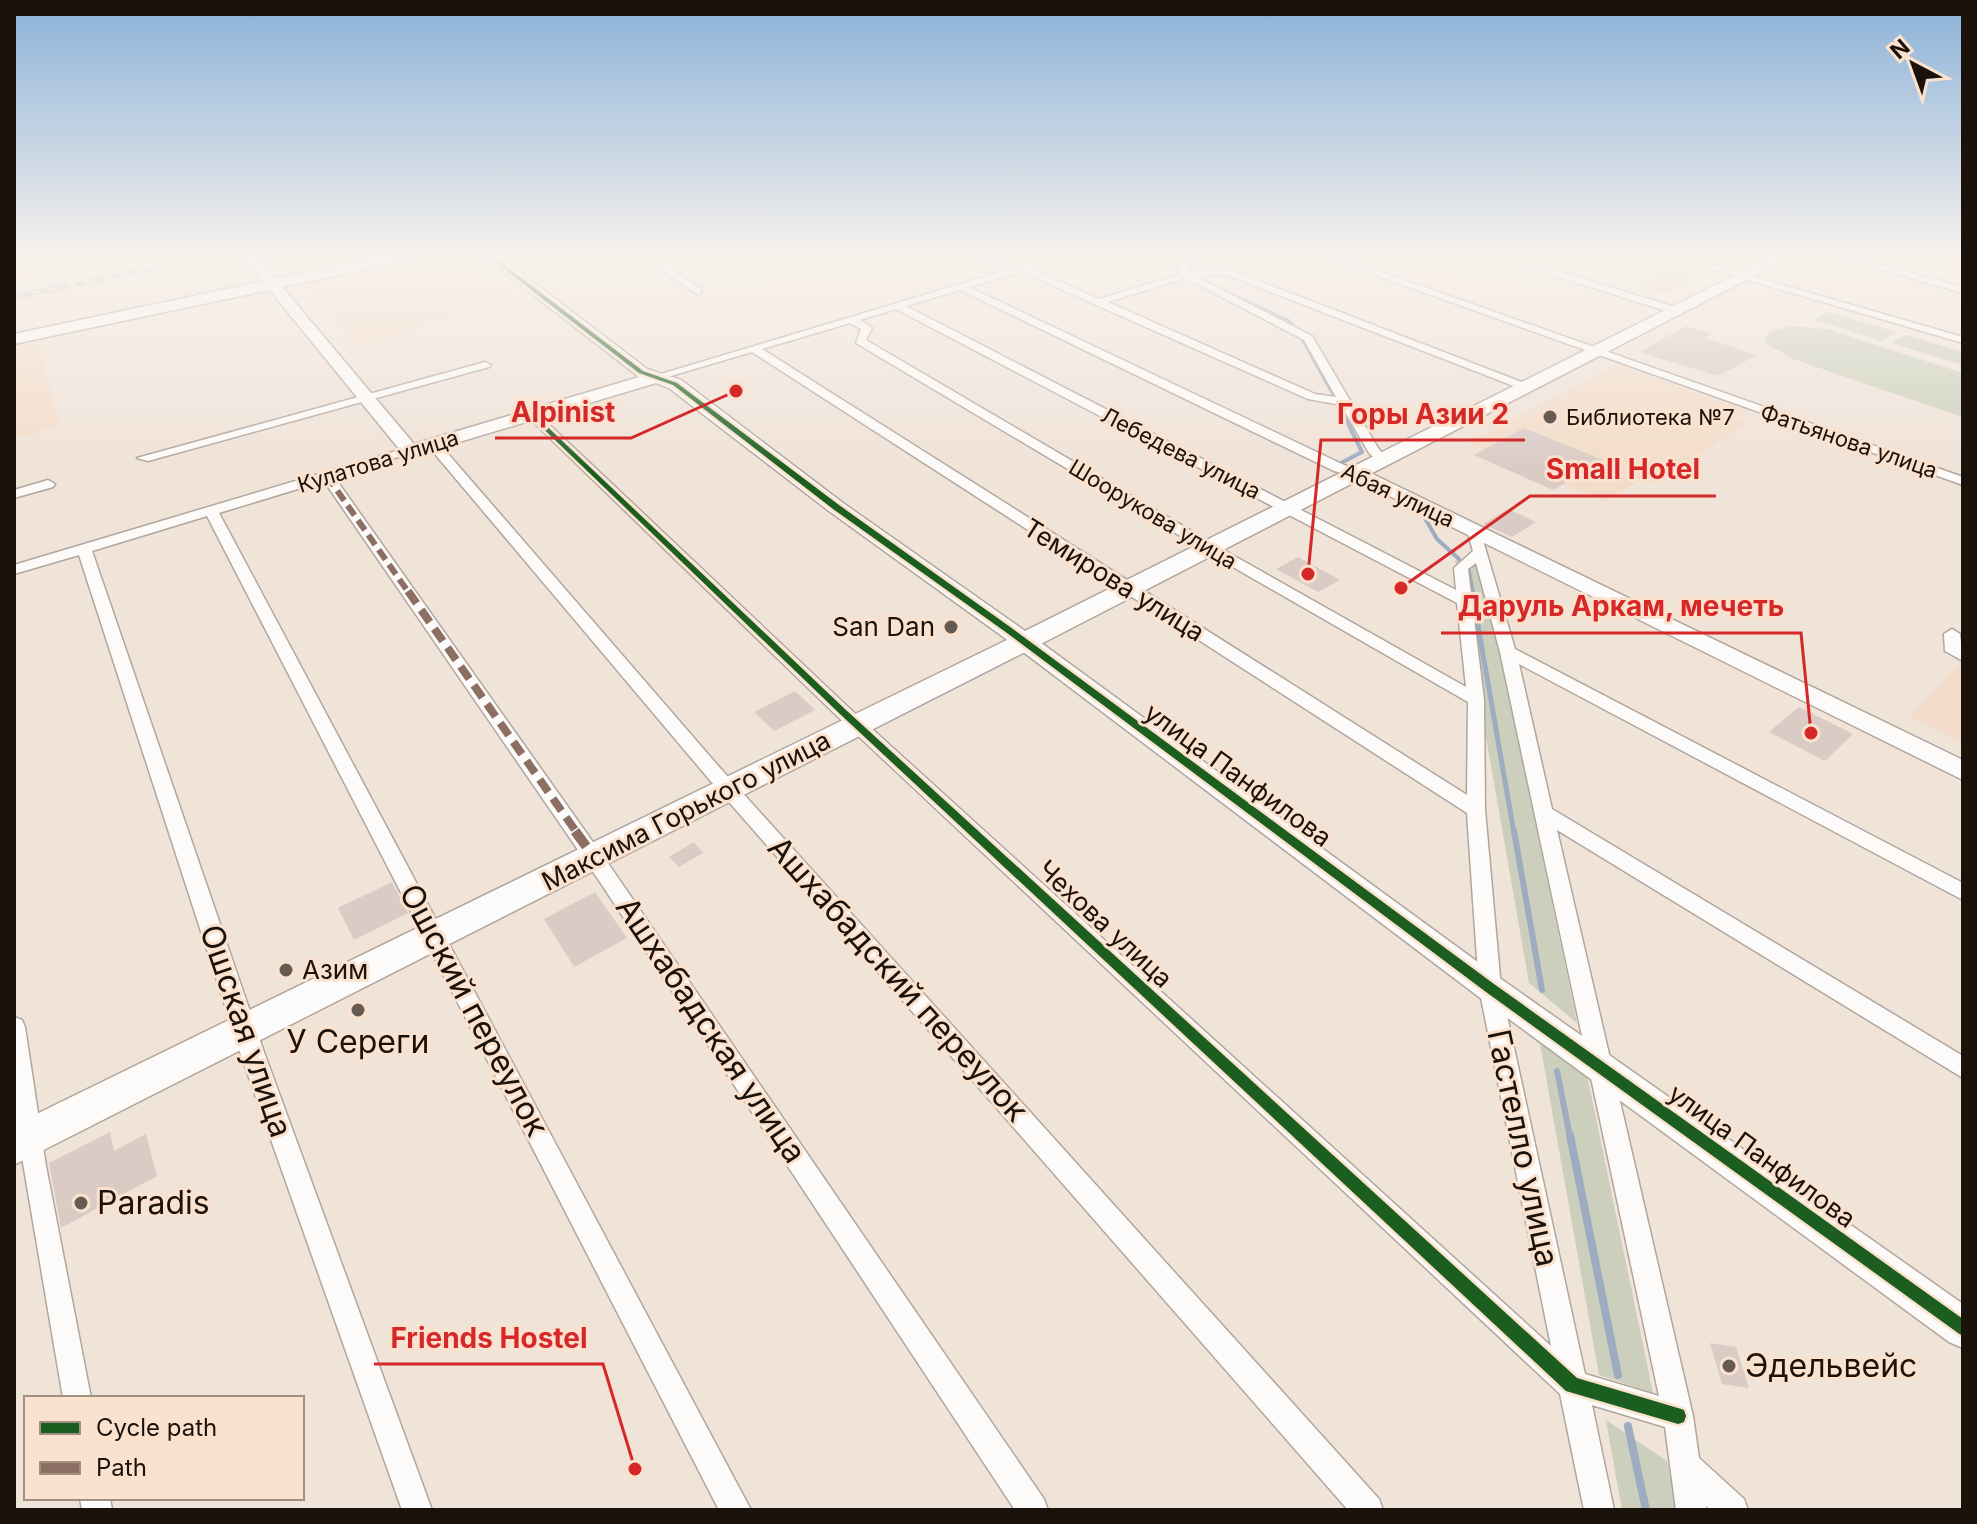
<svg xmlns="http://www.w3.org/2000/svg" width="1977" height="1524" viewBox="0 0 1977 1524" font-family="Inter,sans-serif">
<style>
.built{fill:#f3dcc9}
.green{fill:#cbcfbc}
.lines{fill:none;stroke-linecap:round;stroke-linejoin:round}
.stream-far4{stroke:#9eacc1;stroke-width:3}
.stream-far3{stroke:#9eacc1;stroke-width:4}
.stream-far2{stroke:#9eacc1;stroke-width:5}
.stream-far1{stroke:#9eacc1;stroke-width:6}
.stream{stroke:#9eacc1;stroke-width:8}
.building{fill:#dacbc5}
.street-casing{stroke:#b1a69e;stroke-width:3}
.secondary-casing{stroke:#b1a69e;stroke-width:3}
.primary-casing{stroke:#b1a69e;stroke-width:3}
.street{fill:#fdfbf9;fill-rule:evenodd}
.secondary{fill:#fdfbf9;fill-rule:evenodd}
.primary{fill:#fdfbf9;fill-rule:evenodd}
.rail-casing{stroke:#b6b3b1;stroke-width:5}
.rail{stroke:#fbe2ce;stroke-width:3;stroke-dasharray:9;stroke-linecap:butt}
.quiet-far2{stroke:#8d6e63;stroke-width:6;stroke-dasharray:12 6;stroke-linecap:butt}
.quiet-far1{stroke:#8d6e63;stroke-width:8;stroke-dasharray:15 8;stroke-linecap:butt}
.quiet{stroke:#8d6e63;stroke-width:10;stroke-dasharray:19 10;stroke-linecap:butt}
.cycleway-casing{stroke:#fbe2ce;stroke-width:5}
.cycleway{fill:#1b5e20;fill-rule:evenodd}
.poi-dot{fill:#665b53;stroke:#fbe2ce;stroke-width:3}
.labels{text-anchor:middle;stroke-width:6;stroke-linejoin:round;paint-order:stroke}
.far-poi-label{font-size:22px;fill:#1b120b;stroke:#fbe2ce;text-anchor:start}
.far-street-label{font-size:22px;fill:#1b120b;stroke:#fbe2ce}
.street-label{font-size:26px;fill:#1b120b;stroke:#fbe2ce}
.poi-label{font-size:26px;fill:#1b120b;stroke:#fbe2ce;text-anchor:end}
.near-street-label{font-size:32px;fill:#1b120b;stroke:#fbe2ce}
.near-poi-label{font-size:32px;fill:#1b120b;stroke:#fbe2ce;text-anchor:start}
.leader{fill:none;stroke:#d62828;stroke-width:3}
.callout-dot{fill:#d62828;stroke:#fbe2ce;stroke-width:3}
.callout-label{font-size:28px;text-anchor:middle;font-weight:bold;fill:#d62828;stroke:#fbe2ce;stroke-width:6;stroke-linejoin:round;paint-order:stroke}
</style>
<rect width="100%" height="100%" fill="#f0e3d8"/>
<path class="built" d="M95,256H137L14,281V272Z
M436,256H461L521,302L414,326L415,331L357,346L302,284Z
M1344,256H1532L1447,291Z
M38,342L60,425L14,439V347Z
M1616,365L1748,411L1738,418L1749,422L1655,484L1642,479L1606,502L1468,443Z
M1963,660V743L1909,717Z"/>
<path class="green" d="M1473,256H1500L1514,260L1473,277L1444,268Z
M1829,312L1897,332L1881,341L1813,319Z
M1791,326L1827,329L1963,373V417L1793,359L1767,344L1765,338L1769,332Z
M1906,335L1963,352V365L1892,343Z
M1455,560L1481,563L1577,1023L1529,983Z
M1538,1032L1587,1075L1653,1393L1599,1375Z
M1606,1420L1667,1461L1677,1510H1622Z"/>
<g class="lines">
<path class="stream-far4" d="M1191,256L1199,272
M1201,275L1211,285L1288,320L1297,330
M1299,334L1335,398"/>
<path class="stream-far3" d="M1339,405L1362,452L1339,464
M1422,513L1437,539L1459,559
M1468,567L1473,593"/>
<path class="stream-far2" d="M1472,591L1514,833"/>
<path class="stream-far1" d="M1514,831L1542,990
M1557,1071L1570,1137"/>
<path class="stream" d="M1570,1135L1618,1375
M1628,1426L1646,1510"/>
</g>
<path class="building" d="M1672,264L1705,273L1666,293L1633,283Z
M1686,326L1712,334L1705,338L1757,355L1718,376L1639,352Z
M1524,428L1603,460L1553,490L1474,455Z
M1508,509L1536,522L1512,537L1483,524Z
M1298,557L1340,580L1318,592L1276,569Z
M795,691L815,710L774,731L754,712Z
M1799,707L1853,734L1825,761L1769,732Z
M694,842L703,853L679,867L669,857Z
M392,882L408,913L354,940L338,908Z
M595,892L627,938L574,967L544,919Z
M110,1132L114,1151L146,1134L157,1176L61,1228L49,1163Z
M1710,1343L1736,1347L1749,1388L1722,1384Z"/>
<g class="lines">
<defs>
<path id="street" d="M694,256H709L671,269L701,289V293L697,294L658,268Z
M974,256H987L1013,268L1054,256H1069L1031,269L1099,299L1181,274L1176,256H1186L1190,272L1228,269L1532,386V390H1524L1224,274L1197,277L1312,336L1378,448L1389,462L1383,466L1369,453L1341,405L1308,399L1022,272L969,287L1344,465L1365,471L1367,474L1360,478L1334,471L960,290L906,306L1456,590L1454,568L1473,551L1467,530L1474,526L1479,527L1515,649L1963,883V900L1519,664L1552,809L1963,1056V1078L1557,830L1693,1416L1699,1458L1744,1499L1748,1510H1710L1706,1506V1510H1676L1665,1427L1592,1405L1614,1510H1584L1560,1394L837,716L526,415L536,412L849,708L1551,1346L1479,988L1467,813L752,352L657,380L651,377L1004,271ZM1185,278L1304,340L1336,397L1315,394L1108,302ZM896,309L1457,603L1466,687L1229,553L866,340L872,328L860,320ZM850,323L861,329L856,343L1219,559L1468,702L1467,795L762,349ZM1476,563L1500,652L1659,1396L1585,1374L1501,988L1485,810L1484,700L1468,569Z
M1322,256H1336L1963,477V485Z
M1667,256H1682L1963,337V343Z
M1832,256H1848L1963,287V293Z
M1523,260L1681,309L1682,311L1673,313L1520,265V261Z
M485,362L491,365L489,367L148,461L137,458Z
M429,441H437L720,768L1379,1499L1383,1510H1348L708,778L429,447Z
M406,448L416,451L335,478L612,869L1044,1499L1048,1510H1015L598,879L324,481L219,513L751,1510H719L207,516L92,551L265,1055L432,1510H402L241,1055L79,555L14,574V565Z
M48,480L55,484L53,487L14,498V490Z
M1952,629L1960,634L1963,661L1945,651L1944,634Z
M14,1017L22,1020L25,1027L46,1166L91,1398H63L14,1110Z
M80,1498H110L112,1510H82Z"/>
<path id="secondary" d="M242,256H256L414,444L639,377L483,256H499L647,369L681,380L843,503L1018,626L1501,979L1963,1304V1348L1949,1342L1479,997L1002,636L829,511L669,388L656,383L416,455H404Z
M1360,468L1963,760V780L1353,478L1351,474L1353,470Z"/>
<path id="primary" d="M383,256H413L405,261L14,344V334Z
M1773,256H1793L1033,648L14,1165V1125L1015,636Z"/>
</defs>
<use href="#street" class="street-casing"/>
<use href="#secondary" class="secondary-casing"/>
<use href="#primary" class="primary-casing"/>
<use href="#street" class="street"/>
<use href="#secondary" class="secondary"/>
<use href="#primary" class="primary"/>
<defs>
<path id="rail" d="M14,297L212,256"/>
</defs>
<use href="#rail" class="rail-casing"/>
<use href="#rail" class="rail"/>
<path class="quiet-far2" d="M327,476L409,593"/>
<path class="quiet-far1" d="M408,591L577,833"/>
<path class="quiet" d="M575,831L594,857"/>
<defs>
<path id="cycleway" d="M487,256H493L643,371L677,383L839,505L1013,629L1494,984L1963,1319V1336L1958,1333L1486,992L1007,633L833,509L673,385L639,373Z
M530,414H534L846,710L1577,1378L1678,1408L1684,1410L1686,1416L1684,1422L1678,1424L1566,1391L840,714L530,416Z"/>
</defs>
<use href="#cycleway" class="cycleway-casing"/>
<use href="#cycleway" class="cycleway"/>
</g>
<linearGradient id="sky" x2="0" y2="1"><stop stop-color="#8ab1d8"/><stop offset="0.55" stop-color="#f8f2ed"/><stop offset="1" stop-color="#f8f2ed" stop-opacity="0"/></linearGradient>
<rect width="1977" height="469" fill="url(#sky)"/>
<g class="poi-dot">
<circle cx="1550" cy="417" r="8"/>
<circle cx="951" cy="627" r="8"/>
<circle cx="286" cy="970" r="8"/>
<circle cx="358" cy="1010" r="8"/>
<circle cx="81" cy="1203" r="8"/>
<circle cx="1729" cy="1366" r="8"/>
</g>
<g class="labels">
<g class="far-poi-label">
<text x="1566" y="425">Библиотека №7</text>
</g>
<g class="far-street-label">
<text transform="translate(1849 441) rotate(19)" y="8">Фатьянова улица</text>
<text transform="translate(1181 453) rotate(27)" y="8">Лебедева улица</text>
<text transform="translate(378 461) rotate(-17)" y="8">Кулатова улица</text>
<text transform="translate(1398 495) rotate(25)" y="8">Абая улица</text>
<text transform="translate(1153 514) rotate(31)" y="8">Шоорукова улица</text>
</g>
<g class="street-label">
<text transform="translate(1114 580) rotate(32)" y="9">Темирова улица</text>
<text transform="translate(1238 775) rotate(36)" y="9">улица Панфилова</text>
<text transform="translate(686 811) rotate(-27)" y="9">Максима Горького улица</text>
<text transform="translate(1105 924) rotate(43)" y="9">Чехова улица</text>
<text transform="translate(1762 1156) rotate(36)" y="9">улица Панфилова</text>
</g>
<g class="poi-label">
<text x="935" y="636">San Dan</text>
<text x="302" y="979" text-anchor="start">Азим</text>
</g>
<g class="near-street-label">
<text transform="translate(898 979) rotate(48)" y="11">Ашхабадский переулок</text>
<text transform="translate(474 1010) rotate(62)" y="11">Ошский переулок</text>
<text transform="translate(711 1030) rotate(56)" y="11">Ашхабадская улица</text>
<text transform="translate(246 1031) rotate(71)" y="11">Ошская улица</text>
<text transform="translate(1523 1148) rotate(78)" y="11">Гастелло улица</text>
</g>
<g class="near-poi-label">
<text x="358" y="1053" text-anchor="middle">У Сереги</text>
<text x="97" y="1214">Paradis</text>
<text x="1745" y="1377">Эдельвейс</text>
</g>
</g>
<path class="leader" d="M736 391L631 438H495M1308 574L1321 440H1525M1401 588L1530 496H1716M1811 733L1801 633H1441M635 1469L603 1364H374"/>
<g class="callout-dot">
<circle cx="736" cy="391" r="8"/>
<circle cx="1308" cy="574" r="8"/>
<circle cx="1401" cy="588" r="8"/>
<circle cx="1811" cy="733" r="8"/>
<circle cx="635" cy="1469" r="8"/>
</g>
<g class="callout-label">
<text x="563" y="422">Alpinist</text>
<text x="1423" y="424">Горы Азии 2</text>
<text x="1623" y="479">Small Hotel</text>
<text x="1621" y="616">Даруль Аркам, мечеть</text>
<text x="489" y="1348">Friends Hostel</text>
</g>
<rect width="1977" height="1524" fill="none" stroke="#1b120b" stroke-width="32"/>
<rect x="24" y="1396" width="280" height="104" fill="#fbe2ce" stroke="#a18f80" stroke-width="2"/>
<rect x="40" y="1422" width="40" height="12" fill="#1b5e20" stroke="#a18f80" stroke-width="2"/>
<text x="96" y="1436" font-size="24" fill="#1b120b">Cycle path</text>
<rect x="40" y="1462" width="40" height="12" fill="#8d6e63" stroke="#a18f80" stroke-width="2"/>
<text x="96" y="1476" font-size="24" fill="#1b120b">Path</text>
<g transform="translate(1913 64) rotate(319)" stroke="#fbe2ce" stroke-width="6" paint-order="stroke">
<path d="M0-6L14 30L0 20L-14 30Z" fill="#1b120b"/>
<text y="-12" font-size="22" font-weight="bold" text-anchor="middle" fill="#1b120b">N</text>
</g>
</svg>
